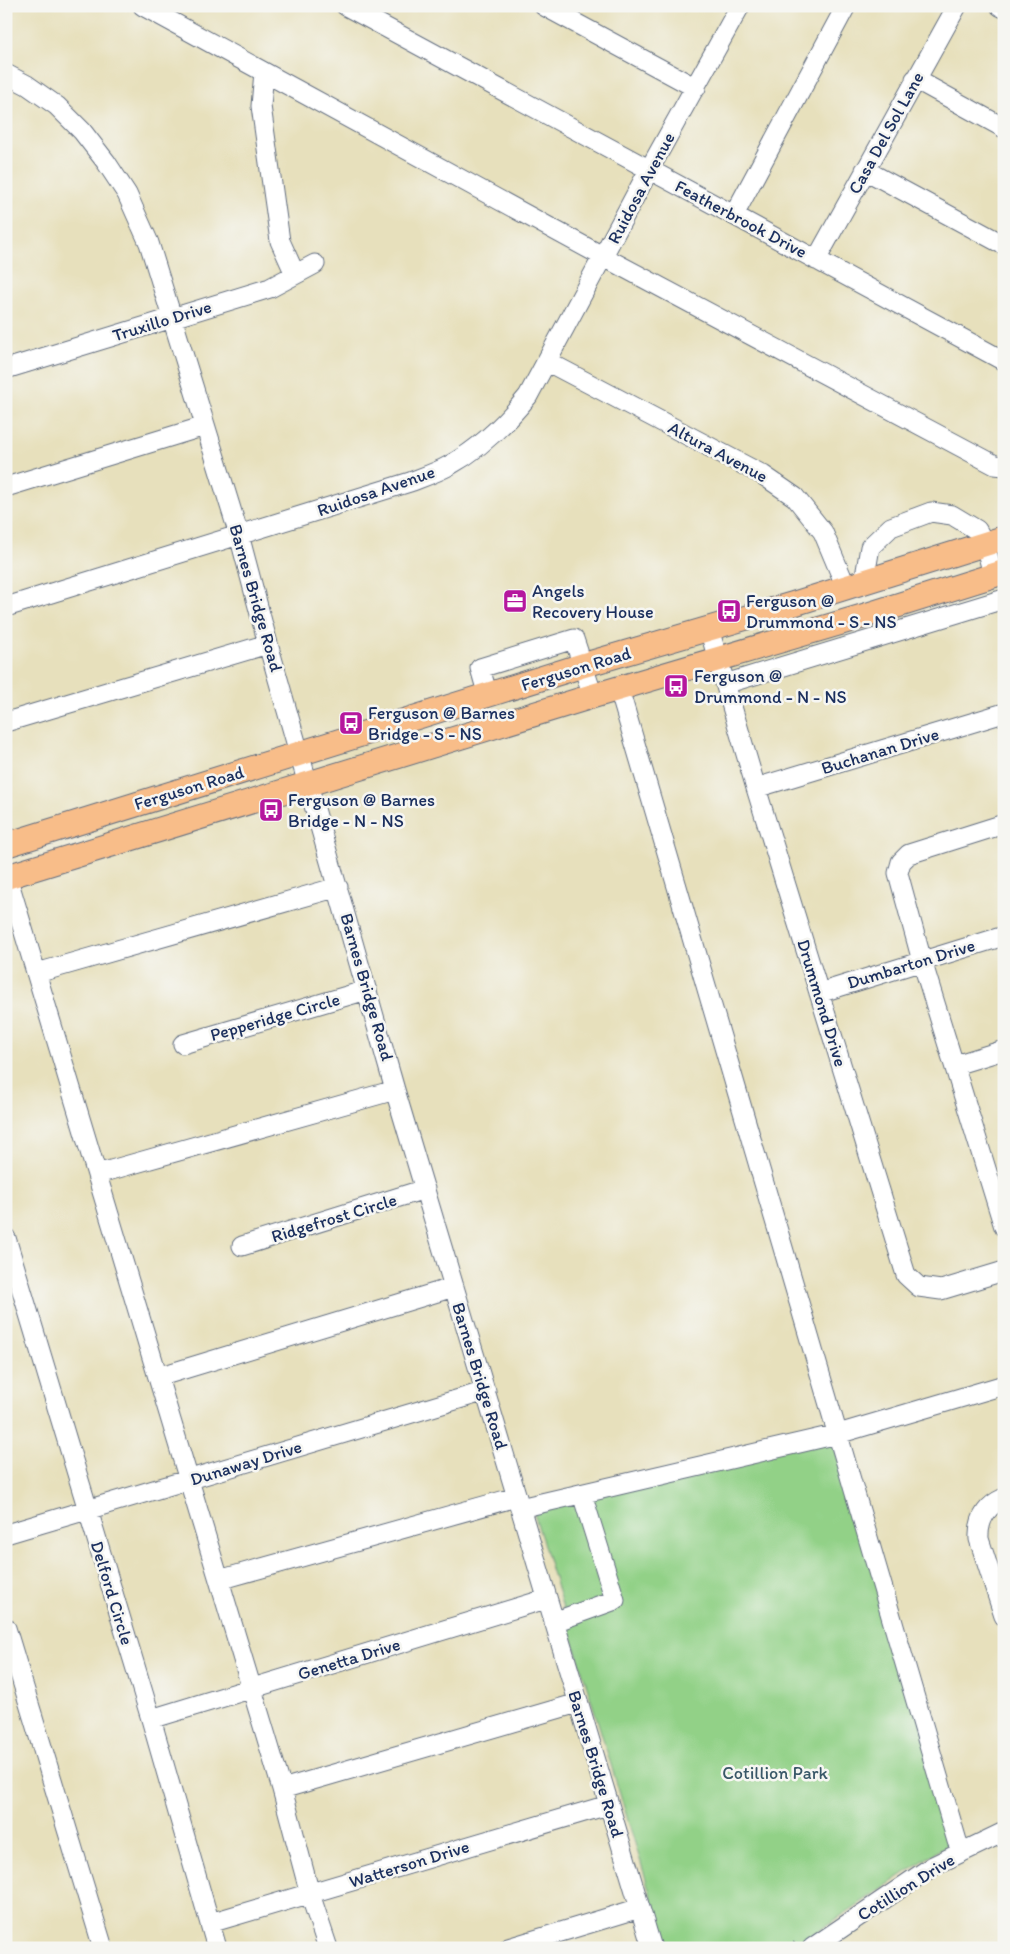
<svg xmlns="http://www.w3.org/2000/svg" width="1010" height="1954" viewBox="0 0 1010 1954" font-family="Itim,sans-serif">
<style>
.green{fill:#92d187;stroke:#568072}
.lines{fill:none;stroke-linecap:round;stroke-linejoin:round}
.minor-casing{stroke:#626d7f;stroke-width:21}
.major-casing{stroke:#626d7f;stroke-width:26}
.path{stroke:#626d7f;stroke-width:2.5;stroke-dasharray:1 4;stroke-linecap:butt}
.minor{stroke:#fff;stroke-width:19}
.major{stroke:#f8bd89;stroke-width:24}
.labels{text-anchor:middle;stroke-width:5;stroke-linejoin:round;paint-order:stroke}
.street-label{font-size:18px;fill:#1b2f5e;stroke:#f6f6f2}
.poi-label{font-size:18px;fill:#1b2f5e;stroke:#f6f6f2;text-anchor:start}
.park-label{font-size:18px;fill:#395868;stroke:#f6f6f2}
</style>
<rect width="100%" height="100%" fill="#f6f6f2"/>
<filter id="ink" filterUnits="userSpaceOnUse"><feTurbulence type="fractalNoise" baseFrequency=".02" numOctaves="2"/><feDisplacementMap in="SourceGraphic" scale="10" xChannelSelector="R" yChannelSelector="G"/><feConvolveMatrix kernelMatrix="1 2 1 2 8 2 1 2 1" color-interpolation-filters="sRGB"/></filter>
<filter id="wash" filterUnits="userSpaceOnUse"><feTurbulence type="fractalNoise" baseFrequency=".0096" numOctaves="4" result="noise"/><feDisplacementMap in="SourceGraphic" scale="20" xChannelSelector="R" yChannelSelector="G"/><feGaussianBlur stdDeviation="1.12" result="paint"/><feColorMatrix in="noise" values="0 0 0 0 0 0 0 0 0 0 0 0 0 0 0 0 0 1.4 0 .05"/><feComposite in="paint" operator="in"/></filter>
<g filter="url(#wash)">
<rect width="100%" height="100%" fill="#e7e0bc"/>
<path class="green" d="M829,1430L957,1838L823,1928L789,1948H667L534,1513Z"/>
</g>
<g filter="url(#ink)">
<g class="lines">
<defs>
<path id="minor" d="M143,6L264,72L261,106L280,241L295,274
M346,6L1004,361
M544,6L696,88
M1000,6L1004,8
M264,72L604,257L995,465L1004,466
M6,74L27,85L57,106L82,131L106,162L127,194L149,243L239,535L268,644L395,1090L652,1948
M915,79L1004,128
M865,170L1004,245
M734,215L846,6
M816,260L957,6
M548,362L763,475L795,497L823,532L846,587
M6,369L270,288L315,264
M6,487L205,426
M864,582L870,547L891,527L931,512L952,515L977,530L985,544L993,575
M6,607L410,482C423,477 438,472 450,465C481,448 506,423 528,396L649,170L740,6
M709,629L756,788L906,1275L919,1287L941,1290L1004,1271
M725,684L1004,599
M619,689L957,1841L962,1852
M488,696L480,668L574,639L593,696
M6,722L268,644
M756,788L1004,713
M1004,824L909,854L901,862L898,873L922,961L1004,1227
M7,876L282,1789L310,1894L328,1948
M37,973L338,887
M819,993L1004,936
M183,1044L367,990
M955,1065L1004,1050
M97,1174L395,1090
M6,1238L151,1719L217,1948
M242,1246L425,1189
M158,1377L454,1287
M1004,1498C986,1506 978,1520 979,1539L1004,1616
M520,1508L838,1434L1004,1385
M6,1534L486,1391
M219,1580L516,1497
M554,1622L615,1600L582,1494
M6,1628L103,1948
M151,1719L546,1599
M282,1789L578,1703
M210,1923L608,1805
M508,1948L640,1908
M812,1948L933,1866L1004,1832"/>
<path id="major" d="M6,845L584,665L793,604L1004,538
M6,877L593,696L867,615L1004,572"/>
</defs>
<use href="#minor" class="minor-casing"/>
<use href="#major" class="major-casing"/>
<path class="path" d="M785,1948L797,1941"/>
<use href="#minor" class="minor"/>
<use href="#major" class="major"/>
</g>
</g>
<defs>
<symbol id="office-square" viewBox="-11 -11 22 22"><rect x="-9" y="-9" width="18" height="18" rx="4" fill="#b5179e" stroke="#f6f6f2"/><path d="M-6-3h4V-5.5h4V-3h4V5H-6ZM-1-4.5V-3h2v-1.5ZM-6 0V1H6V0Z" fill="#fff"/></symbol>
<symbol id="bus-square" viewBox="-11 -11 22 22"><rect x="-9" y="-9" width="18" height="18" rx="4" fill="#b5179e" stroke="#f6f6f2"/><path d="M-5-6H5V4H4V6H2V4H-2V6H-4V4H-5ZM-3.5-4V0h7V-4ZM-3.5 1.2v1.5H-2V1.2ZM2 1.2v1.5H3.5V1.2Z" fill="#fff"/></symbol>
</defs>
<g fill-rule="evenodd">
<use href="#office-square" x="501" y="587" width="28" height="28"/>
<use href="#bus-square" x="715" y="597" width="28" height="28"/>
<use href="#bus-square" x="662" y="672" width="28" height="28"/>
<use href="#bus-square" x="337" y="709" width="28" height="28"/>
<use href="#bus-square" x="257" y="796" width="28" height="28"/>
</g>
<g class="labels">
<g class="street-label">
<text transform="translate(886 133) rotate(-61)" y="6">Casa Del Sol Lane</text>
<text transform="translate(641 188) rotate(-62)" y="6">Ruidosa Avenue</text>
<text transform="translate(741 219) rotate(28)" y="6">Featherbrook Drive</text>
<text transform="translate(162 321) rotate(-17)" y="6">Truxillo Drive</text>
<text transform="translate(718 452) rotate(28)" y="6">Altura Avenue</text>
<text transform="translate(376 491) rotate(-19)" y="6">Ruidosa Avenue</text>
<text transform="translate(256 598) rotate(74)" y="6">Barnes Bridge Road</text>
<text transform="translate(576 669) rotate(-17)" y="6">Ferguson Road</text>
<text transform="translate(880 751) rotate(-17)" y="6">Buchanan Drive</text>
<text transform="translate(189 788) rotate(-17)" y="6">Ferguson Road</text>
<text transform="translate(911 964) rotate(-17)" y="6">Dumbarton Drive</text>
<text transform="translate(367 987) rotate(74)" y="6">Barnes Bridge Road</text>
<text transform="translate(822 1003) rotate(73)" y="6">Drummond Drive</text>
<text transform="translate(275 1017) rotate(-16)" y="6">Pepperidge Circle</text>
<text transform="translate(334 1218) rotate(-17)" y="6">Ridgefrost Circle</text>
<text transform="translate(480 1376) rotate(73)" y="6">Barnes Bridge Road</text>
<text transform="translate(246 1463) rotate(-17)" y="6">Dunaway Drive</text>
<text transform="translate(112 1593) rotate(73)" y="6">Delford Circle</text>
<text transform="translate(349 1659) rotate(-17)" y="6">Genetta Drive</text>
<text transform="translate(596 1764) rotate(73)" y="6">Barnes Bridge Road</text>
<text transform="translate(409 1864) rotate(-17)" y="6">Watterson Drive</text>
<text transform="translate(906 1887) rotate(-32)" y="6">Cotillion Drive</text>
</g>
<g class="poi-label">
<text x="532" y="597">Angels<tspan x="532" dy="21">Recovery House</tspan></text>
<text x="746" y="607">Ferguson @<tspan x="746" dy="21">Drummond - S - NS</tspan></text>
<text x="694" y="682">Ferguson @<tspan x="694" dy="21">Drummond - N - NS</tspan></text>
<text x="368" y="719">Ferguson @ Barnes<tspan x="368" dy="21">Bridge - S - NS</tspan></text>
<text x="288" y="806">Ferguson @ Barnes<tspan x="288" dy="21">Bridge - N - NS</tspan></text>
</g>
<g class="park-label">
<text x="775" y="1779">Cotillion Park</text>
</g>
</g>
<rect width="1010" height="1954" fill="none" stroke="#f6f6f2" stroke-width="25"/>
</svg>
